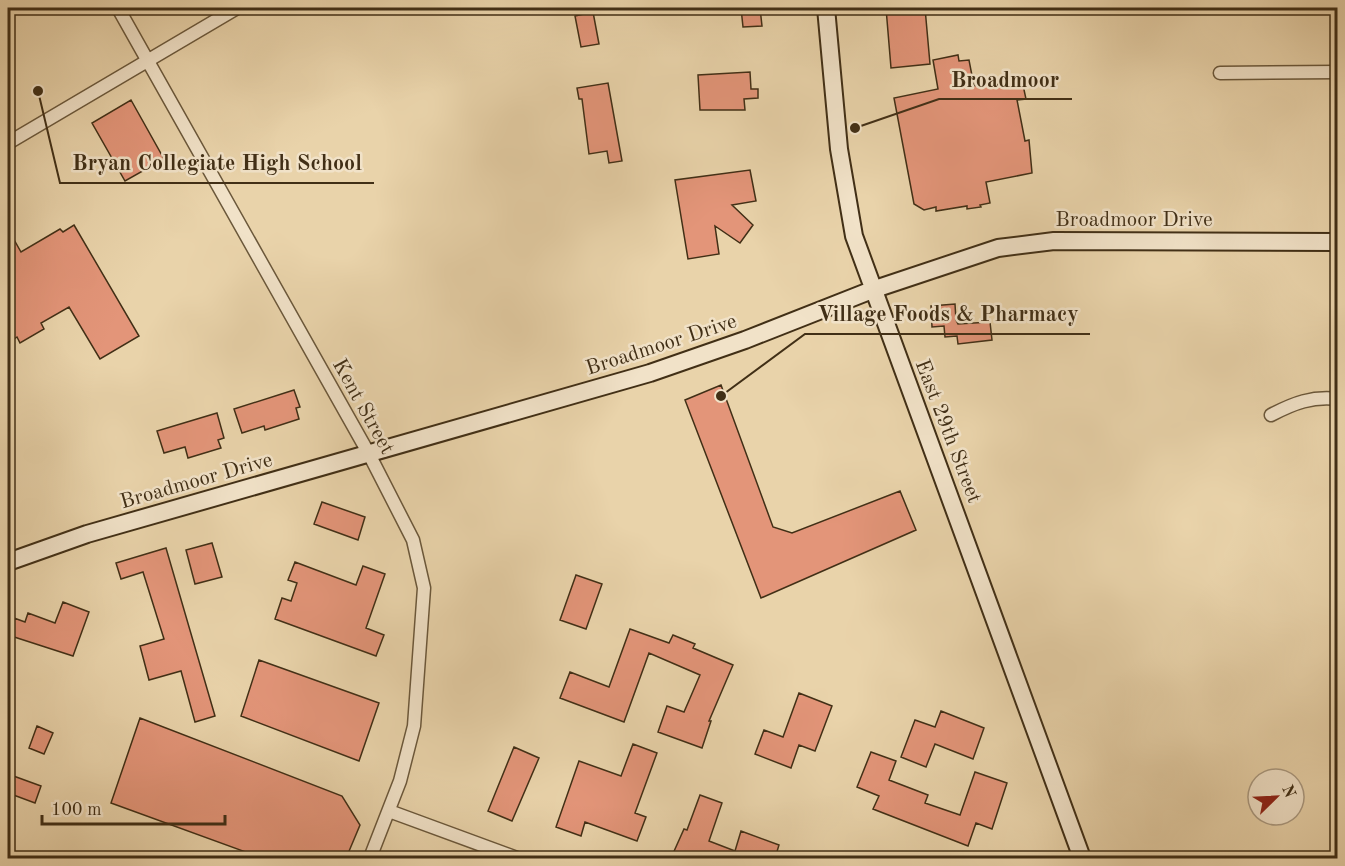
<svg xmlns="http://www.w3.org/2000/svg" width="1345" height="866" viewBox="0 0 1345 866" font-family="'Old Standard TT',serif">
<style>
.building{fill:#e39579;stroke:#412f16;stroke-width:1.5}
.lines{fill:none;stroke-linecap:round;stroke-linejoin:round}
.street-casing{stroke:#6b583b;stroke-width:15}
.secondary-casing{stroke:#412f16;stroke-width:20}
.street{stroke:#f1e2c8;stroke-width:12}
.secondary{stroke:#f1e2c8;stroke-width:16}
.labels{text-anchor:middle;stroke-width:5;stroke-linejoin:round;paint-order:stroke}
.street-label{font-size:21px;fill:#412f16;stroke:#f1e2c8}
.leader{fill:none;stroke:#412f16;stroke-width:2}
.callout-dot{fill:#412f16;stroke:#f1e2c8;stroke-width:2}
.callout-label{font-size:22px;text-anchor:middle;font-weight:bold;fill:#412f16;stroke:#f1e2c8;stroke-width:5;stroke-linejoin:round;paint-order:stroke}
</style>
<rect width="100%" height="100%" fill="#e9d3aa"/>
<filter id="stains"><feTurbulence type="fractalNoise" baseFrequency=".00333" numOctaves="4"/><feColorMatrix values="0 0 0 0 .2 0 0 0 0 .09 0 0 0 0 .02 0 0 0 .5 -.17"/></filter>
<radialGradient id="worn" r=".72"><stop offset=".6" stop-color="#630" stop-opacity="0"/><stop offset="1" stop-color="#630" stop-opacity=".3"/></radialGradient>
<path class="building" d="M741,8H760L762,26L743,27Z
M886,8H925L930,64L891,68Z
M593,12L599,44L581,47L575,16Z
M958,55L959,61L969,60L974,86L1018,78L1020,86L1023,85L1026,99L1017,100L1025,141L1029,140L1032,173L986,182L990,203L980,205L981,207L967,209V206L936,211V207L924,210L914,204L894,98L938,89L933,60Z
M750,72L751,89H758V98L744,99L745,110H700L698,75Z
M608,83L622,161L609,163L607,151L589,154L582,99H579L577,88Z
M131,100L164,159L125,181L92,123Z
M750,170L756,201L732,205L753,225L740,243L715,226L719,254L688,259L675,180Z
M74,225L139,336L100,359L69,307L41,323L44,329L20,343L17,337L8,343V229L21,252L60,229L63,232Z
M955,304L956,320L958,324L990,322L992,340L958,344L957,336L945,337L944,326L932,327L931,306Z
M721,385L773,527L792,533L900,491L916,530L761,598L685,400Z
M294,390L300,407L296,408L299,419L265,430L264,426L242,433L234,409Z
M217,413L224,438L218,440L221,448L188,458L185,447L164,453L157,431Z
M322,502L365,517L358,540L314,524Z
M212,543L222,577L195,584L186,550Z
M166,548L215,716L195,722L181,671L149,680L140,646L164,639L143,572L121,579L116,563Z
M295,562L356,585L363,566L385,574L366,628L384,635L376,656L275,619L282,598L291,601L297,583L288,580Z
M576,575L602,584L586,629L560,620Z
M63,602L89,612L73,656L8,635L14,618L25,622L28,613L55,623Z
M630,629L669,643L673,635L695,644L693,648L733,665L709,721H711L702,748L658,732L667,706L684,712L700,675L649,653L624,722L560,698L570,672L609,687Z
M259,660L379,703L359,761L241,716Z
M799,693L832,706L815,751L799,745L791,768L755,754L764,730L783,737Z
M941,711L984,728L973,759L935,744L926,767L901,757L915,720L935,727Z
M140,718L342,796L360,825L347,856L342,858H262L111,803Z
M37,726L53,733L44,754L29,748Z
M633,744L657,753L635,813L646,817L637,841L585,822L581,836L556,827L579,761L621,776Z
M514,747L539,758L512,821L488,811Z
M871,752L896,761L889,780L928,795L925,803L960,815L975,772L1007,783L992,829L976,823L968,846L873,809L879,796L857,787Z
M8,774L41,786L35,803L8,793Z
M700,795L722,803L709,841L735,851L741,831L779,845L775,858H671L684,829L687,830Z"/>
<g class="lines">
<defs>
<path id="street" d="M118,8L369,454L413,540L424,588L414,726L400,781L370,858
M1220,73L1338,72
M8,143L237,8
M1271,415C1294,403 1312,396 1338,399
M389,811L517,858"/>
<path id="secondary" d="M826,8L839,149L854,236L1082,858
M8,562L87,534L650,373L745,340L872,290L998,248L1054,241L1338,242"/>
</defs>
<use href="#street" class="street-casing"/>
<use href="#secondary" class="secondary-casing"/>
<use href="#street" class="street"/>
<use href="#secondary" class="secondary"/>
</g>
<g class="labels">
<g class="street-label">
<text x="1134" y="226">Broadmoor Drive</text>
<text transform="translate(661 344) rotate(-18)" y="7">Broadmoor Drive</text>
<text transform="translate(364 406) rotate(61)" y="7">Kent Street</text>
<text transform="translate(949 431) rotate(69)" y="7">East 29th Street</text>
<text transform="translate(196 480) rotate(-16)" y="7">Broadmoor Drive</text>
</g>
</g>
<path class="leader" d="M855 128L939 99H1072M38 91L60 183H374M721 396L805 334H1090"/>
<g class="callout-dot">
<circle cx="855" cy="128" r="6"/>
<circle cx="38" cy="91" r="6"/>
<circle cx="721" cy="396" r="6"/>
</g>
<g class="callout-label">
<text x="1005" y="87">Broadmoor</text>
<text x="217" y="170">Bryan Collegiate High School</text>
<text x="948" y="321">Village Foods &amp; Pharmacy</text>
</g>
<rect width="1345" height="866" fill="none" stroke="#e9d3aa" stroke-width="30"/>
<rect x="9" y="9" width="1327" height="848" fill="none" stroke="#412f16" stroke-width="3"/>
<rect x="15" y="15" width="1315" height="836" fill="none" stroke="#412f16" stroke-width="1.5"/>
<g transform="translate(1276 797) rotate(66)"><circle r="28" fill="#f1e2c8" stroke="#ab9a81" stroke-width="1.5"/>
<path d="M0-4.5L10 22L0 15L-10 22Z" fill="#8f2418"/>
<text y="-9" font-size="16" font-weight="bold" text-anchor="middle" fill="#412f16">N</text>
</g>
<path d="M42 815v9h183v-9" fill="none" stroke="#412f16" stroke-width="3"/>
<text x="51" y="815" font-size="18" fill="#412f16" stroke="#f1e2c8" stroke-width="4.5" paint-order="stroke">100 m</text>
<rect width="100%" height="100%" filter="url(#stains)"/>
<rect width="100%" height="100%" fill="url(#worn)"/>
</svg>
